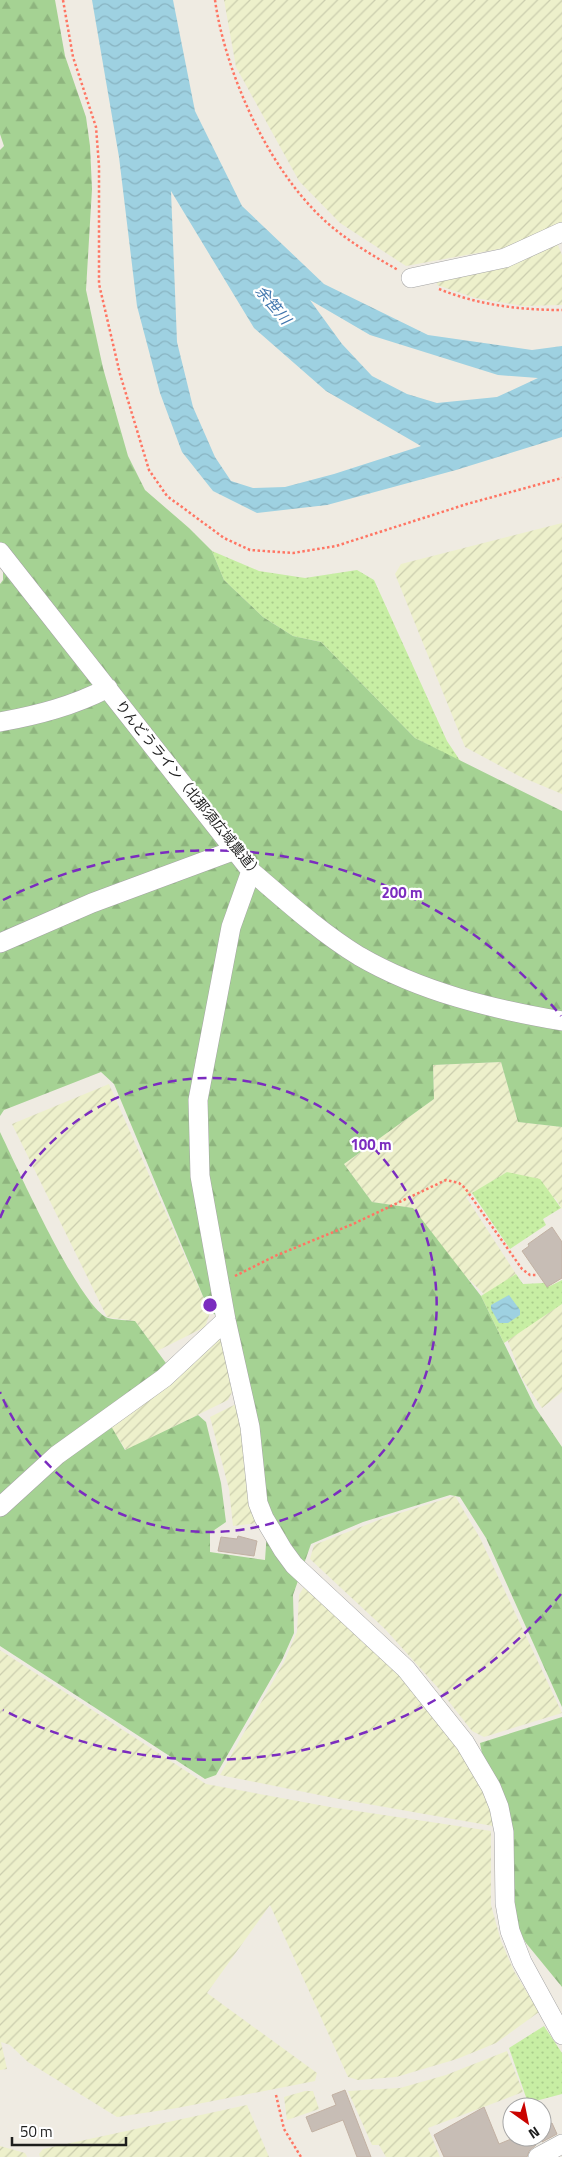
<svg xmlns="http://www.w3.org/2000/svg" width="562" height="2157" viewBox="0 0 562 2157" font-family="'Titillium Web','Noto Sans JP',sans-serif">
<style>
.farmland{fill:url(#farmland-furrows)}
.grass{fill:url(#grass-dots)}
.forest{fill:url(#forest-firs)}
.water{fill:url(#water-waves);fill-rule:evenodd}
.building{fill:#c7bdb5;stroke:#c2b1a3}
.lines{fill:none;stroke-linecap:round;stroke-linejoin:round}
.minor-casing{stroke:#a4a4a4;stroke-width:20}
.path{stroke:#ff7563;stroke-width:2.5;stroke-dasharray:2.5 2.5;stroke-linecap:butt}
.minor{stroke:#fff;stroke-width:19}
.ring{fill:none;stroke:#7b2cbf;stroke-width:2.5;stroke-dasharray:9 6}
.labels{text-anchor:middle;stroke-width:4.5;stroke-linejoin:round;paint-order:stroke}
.street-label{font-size:14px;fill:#1d1d1d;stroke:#fff}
.water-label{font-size:15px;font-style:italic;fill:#4075ad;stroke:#fff}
.centre{fill:#7b2cbf;stroke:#fff;stroke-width:2.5}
.ring-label{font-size:15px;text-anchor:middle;font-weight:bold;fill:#7b2cbf;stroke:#fff;stroke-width:4.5;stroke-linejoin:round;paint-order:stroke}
</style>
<defs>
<pattern id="farmland-furrows" width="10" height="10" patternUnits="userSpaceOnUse" patternTransform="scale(1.25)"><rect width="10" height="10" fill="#edf0cb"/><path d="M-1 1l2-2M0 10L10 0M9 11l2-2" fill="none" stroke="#cbcdae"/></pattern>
<pattern id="grass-dots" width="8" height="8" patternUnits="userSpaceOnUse" patternTransform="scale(1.25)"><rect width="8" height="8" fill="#c7eea3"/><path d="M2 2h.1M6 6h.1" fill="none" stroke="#aacc8c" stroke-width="1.8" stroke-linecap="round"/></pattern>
<pattern id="forest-firs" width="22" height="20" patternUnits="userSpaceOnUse" patternTransform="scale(1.25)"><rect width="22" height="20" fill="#a5d293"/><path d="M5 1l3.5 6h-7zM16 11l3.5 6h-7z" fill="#8eb47e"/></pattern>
<pattern id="water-waves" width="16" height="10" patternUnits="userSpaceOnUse" patternTransform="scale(1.25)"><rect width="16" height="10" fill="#9ed1e1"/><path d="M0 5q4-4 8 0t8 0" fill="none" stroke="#88b3c1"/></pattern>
</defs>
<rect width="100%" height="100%" fill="#efebe2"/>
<path class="farmland" d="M224,0H562V223L510,247L406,266L340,223L299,181L236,67Z
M557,243L562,255V305L523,306L475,298L437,285L438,276Z
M562,523V794L519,776L465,747L395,574L401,564Z
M501,1062L518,1122L562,1127V1209L556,1199L507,1172L466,1197L516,1274L485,1295L454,1265L413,1208L372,1202L344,1164L434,1099L433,1065Z
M109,1084L210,1313L205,1327L157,1351L135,1321L107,1317L12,1124Z
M562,1304V1392L542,1408L523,1380L507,1339Z
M216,1336L222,1337L234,1388L228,1400L126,1450L111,1427Z
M238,1403L257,1523L233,1526L229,1489L210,1417Z
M455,1496L480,1538L562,1713L484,1737L472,1731L439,1689L385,1629L310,1559L314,1545L384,1518Z
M305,1585L429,1704L484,1787L492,1811L493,1826L339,1799L220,1775L284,1662L297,1632L299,1595Z
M0,1650L206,1784L330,1807L491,1831V1905L501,1941L514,1971L539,2012L496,2043L457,2059L396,2077L358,2080L348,2077L270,1905L207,1993L317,2073L315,2081L177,2108L117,2117L28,2062L10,2045L1,2042L7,2069L0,2070Z
M507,2051L523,2092L428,2128L440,2157H386L379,2145H372L348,2091L400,2088L446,2075Z
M305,2091H313L319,2109L287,2120L284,2097Z
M247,2105L269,2157H40L39,2154L43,2149Z
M0,2146L25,2153L27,2157H0Z"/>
<path class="grass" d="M212,551L259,571L305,578L357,570L374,580L447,741L461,762L415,738L321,642L293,636L263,617L224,580Z
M507,1172L540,1179L561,1208L543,1219L546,1225L510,1249L472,1193Z
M516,1274L523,1284L544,1283L550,1286L562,1280V1304L504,1343L481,1296Z
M544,2026L562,2053V2094L528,2103L509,2048Z"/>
<path class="forest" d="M0,0H55L65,56L86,117L90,146L92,189L86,290L103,368L128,456L145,490L189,528L212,551L224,580L263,617L293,636L321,642L415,738L562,811V1127L518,1122L501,1062L433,1065L434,1099L344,1164L372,1202L413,1208L481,1296L535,1407L562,1447V1707L486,1538L460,1497L450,1495L363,1522L311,1544L293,1595L294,1633L282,1660L216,1775L205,1779L0,1646V1132C16,1165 80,1308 108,1318C116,1320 127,1320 135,1321L174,1374L111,1426L125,1450L198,1415L206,1422L221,1483L226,1522L210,1533V1552L265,1560L267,1531L229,1318L210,1313L114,1084L101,1072L4,1110L0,1116V584L3,580V549L0,544V150L4,146L0,134Z
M562,1717V1987L526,1943L514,1923L480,1743Z"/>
<path class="water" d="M92,0H173L195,111L242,206L324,284L428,335L532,350L562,346V437L456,470L327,505L257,513L213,491L182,452L160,393L137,306L119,157ZM171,191L254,328L326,391L421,446L334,474L285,487L253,488L231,481L215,457L193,407L177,342ZM310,300L370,335L498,375L538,378L497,397L437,403L407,394L372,376L342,344Z
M509,1295L520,1310V1315L508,1323H499L491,1309V1305Z"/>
<path class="building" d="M552,1227L562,1242V1278L547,1287L522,1251L529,1246L528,1244Z
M238,1536L257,1541L254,1556L218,1551L221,1537L237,1539Z
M345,2090L371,2157H357L343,2120L312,2132L306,2117L336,2105L332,2095Z
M484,2107L499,2144L516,2137H533L536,2145L529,2151L527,2157H444L434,2135Z
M552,2123L557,2134L542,2142V2127Z"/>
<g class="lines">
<defs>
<path id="minor" d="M411,278L505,258L562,232
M0,552L251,871C286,901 320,932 359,956C421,992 492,1009 562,1021
M0,722C38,715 73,706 108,688
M251,871L231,927L198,1100L200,1176L226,1320L250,1427L258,1503L264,1518L283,1550L294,1565L406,1669L465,1743L491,1787L499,1807L504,1832L505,1903L510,1931L522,1962L562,2035
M0,943L92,903L235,850
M0,1507L57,1455L164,1378L226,1320
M538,2157L562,2144"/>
</defs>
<use href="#minor" class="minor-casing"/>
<path class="path" d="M63,0L73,57L96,127L99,166V284L120,374L149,470L167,496L224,538L250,550L293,553L336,546L467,504L562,478
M215,0C226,78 274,182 337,231C356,246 377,258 398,270
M439,289C478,305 520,310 562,310
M235,1276L275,1256L353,1224L446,1180L459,1183L465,1188L522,1269L530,1275H536
M276,2095L284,2129L301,2157"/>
<use href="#minor" class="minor"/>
</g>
<g class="ring">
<path d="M0 1218A227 227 0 1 1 0 1392"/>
<path d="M561 1594A455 455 0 0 1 3 1710M3 900A455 455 0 0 1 561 1016"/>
</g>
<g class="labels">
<g class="street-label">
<text transform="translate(189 789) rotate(51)" y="5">りんどうライン（北那須広域農道）</text>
</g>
<g class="water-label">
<text transform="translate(273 305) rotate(50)" y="5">余笹川</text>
</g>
</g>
<circle cx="210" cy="1305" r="8" class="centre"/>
<g class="ring-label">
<text x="402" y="898">200 m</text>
<text x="371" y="1150">100 m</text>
</g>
<g transform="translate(527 2122) rotate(147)"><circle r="24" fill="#ffffff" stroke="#a5a5a5"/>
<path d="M0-4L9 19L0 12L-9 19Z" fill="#ca0300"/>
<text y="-8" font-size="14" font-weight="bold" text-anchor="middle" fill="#1d1d1d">N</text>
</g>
<path d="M12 2137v8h114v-8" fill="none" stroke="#1d1d1d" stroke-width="2.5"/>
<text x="20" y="2137" font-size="15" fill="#1d1d1d" stroke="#ffffff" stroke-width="4" paint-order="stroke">50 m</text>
</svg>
